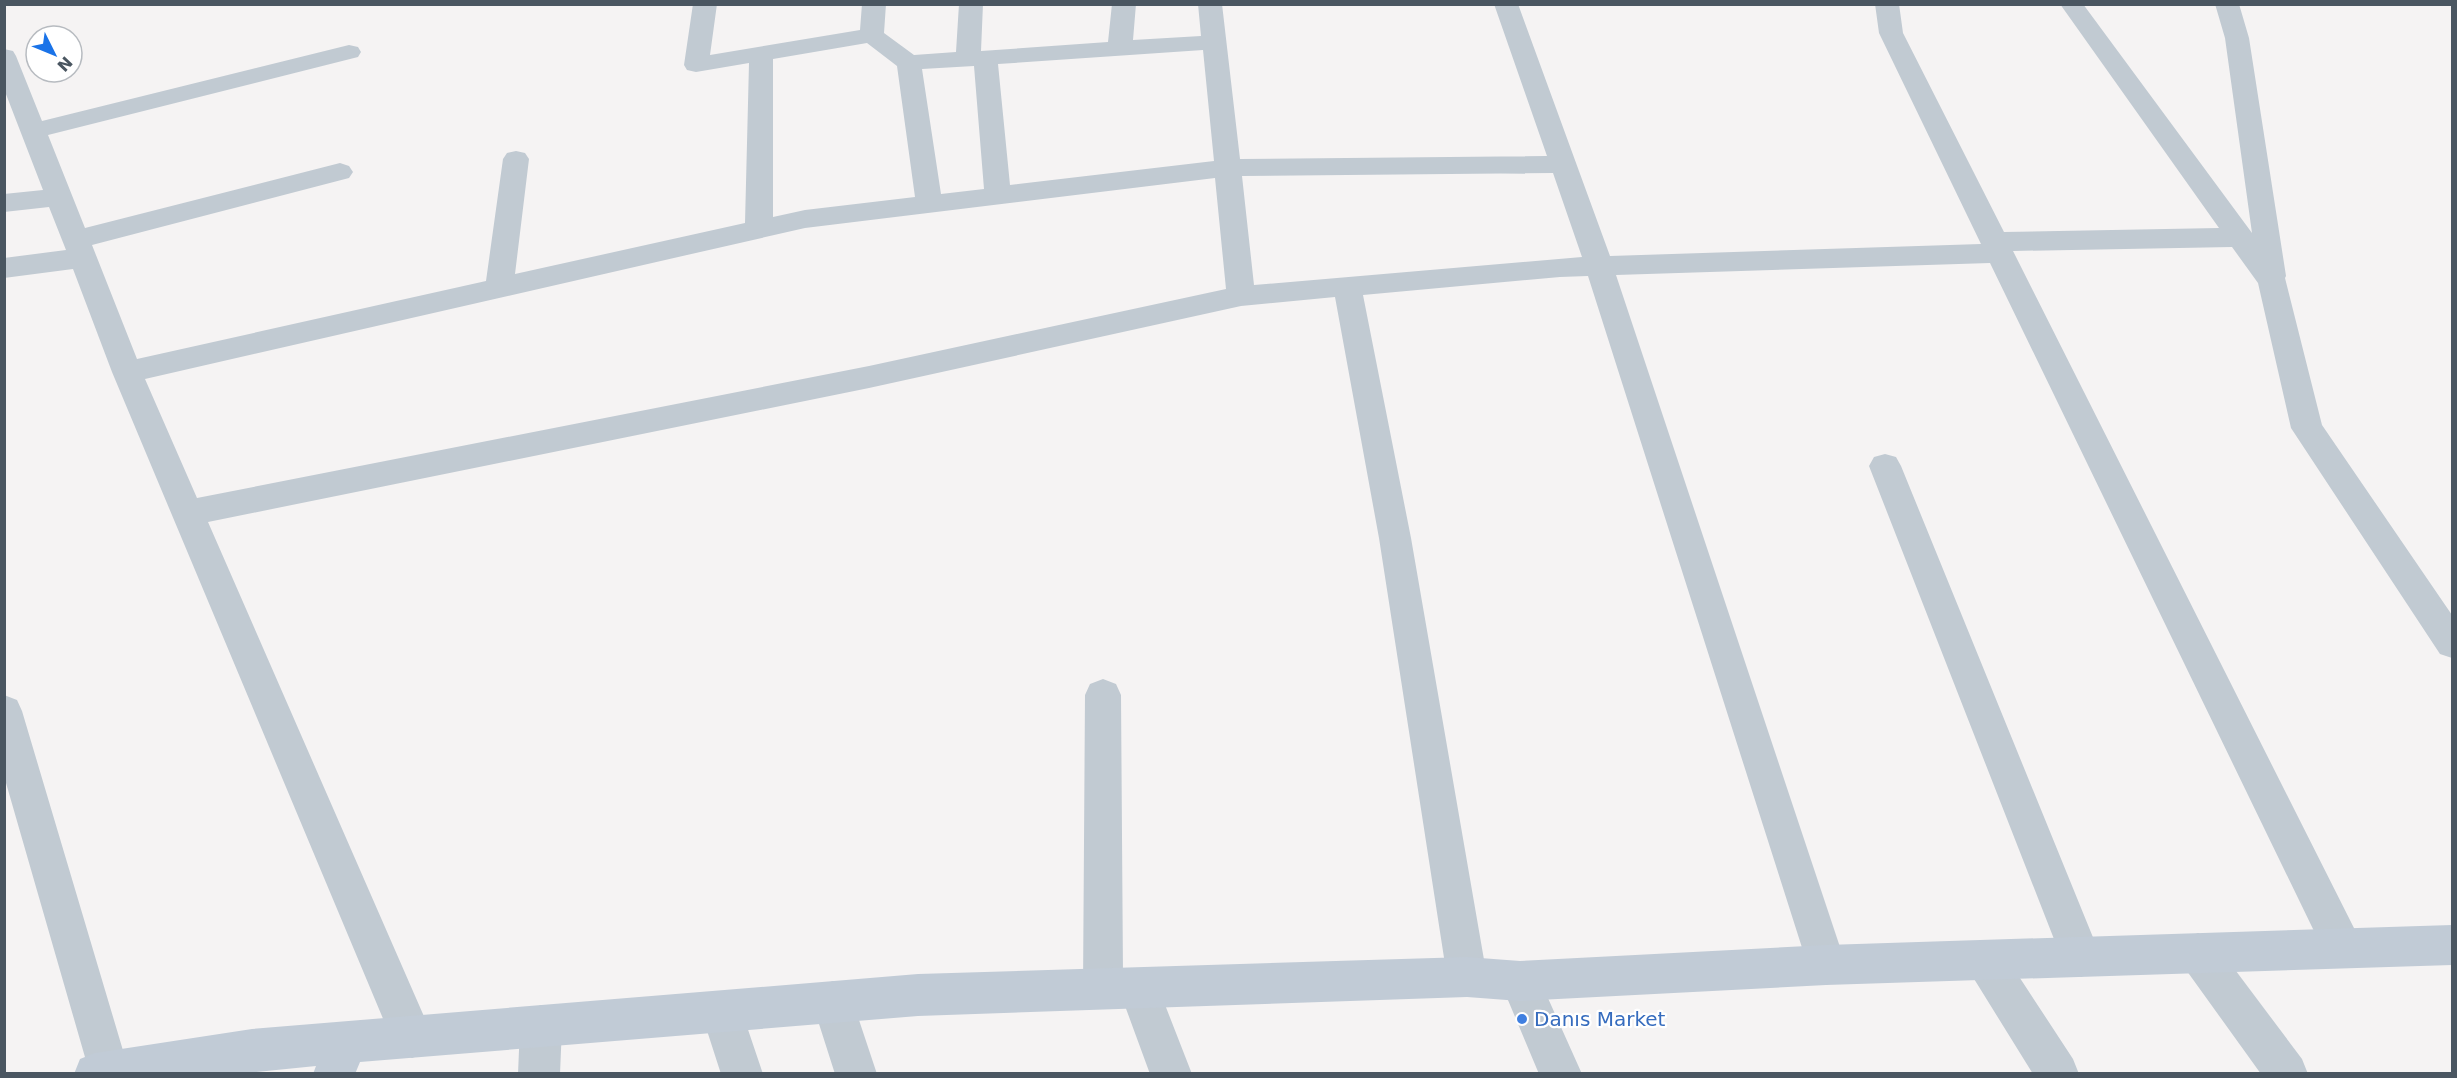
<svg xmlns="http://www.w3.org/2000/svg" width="2457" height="1078" viewBox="0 0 2457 1078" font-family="'DejaVu Sans',sans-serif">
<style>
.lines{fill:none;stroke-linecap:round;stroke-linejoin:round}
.minor{fill:#c1cad2;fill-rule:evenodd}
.secondary{fill:#c1cbd6;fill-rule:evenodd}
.shop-dot{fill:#3f7fe0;stroke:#fff;stroke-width:2}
.labels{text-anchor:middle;stroke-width:4.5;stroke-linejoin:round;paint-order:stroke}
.near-shop-label{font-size:20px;fill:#366cbe;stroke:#fff;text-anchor:start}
</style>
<rect width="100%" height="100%" fill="#f5f3f3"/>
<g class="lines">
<path class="minor" d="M693,4H717L710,55L860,30L862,4H886L884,33L914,55L956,52L959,4H983L981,51L1108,42L1112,4H1136L1133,40L1201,36L1198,4H1222L1240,159L1547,156L1494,4H1518L1610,256L1981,244L1879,33L1875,4H1899L1903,33L2004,232L2219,228L2060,4H2083L2252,233L2225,38L2215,4H2239L2249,38L2286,276L2285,278L2322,425L2452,615V658L2440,654L2291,428L2258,283L2232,247L2013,251L2357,934L2363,948L2357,962L2343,968L2329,962L1990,263L1616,275L1846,965L1840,979L1826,985L1812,979L1588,276L1560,277L1363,295L1411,538L1487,977L1481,991L1467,997L1453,991L1447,977L1379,538L1335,297L1241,306L869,388L208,522L433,1037L427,1052L412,1058L397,1052L112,372L73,269L4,278V258L66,250L49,207L4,212V194L43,190L4,89V49L13,51L16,56L42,121L349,45L358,47L361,52L358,57L48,135L85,228L340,163L349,166L353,172L349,178L92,245L137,359L486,281L503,159L507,153L516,151L525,153L529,159L515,274L745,223L749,63L696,72L687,70L684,65ZM867,43L897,66L915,197L805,210L773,217V59ZM1203,50L1214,161L1010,185L998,64ZM974,66L984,189L941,194L922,69ZM1553,173L1582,257L1254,285L1242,176ZM1215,178L1226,289L869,366L197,498L145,379L805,228Z
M1885,454L1896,457L1901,466L2101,957L2095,971L2081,977L2067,971L2061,957L1869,466L1874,457Z
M1103,679L1116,684L1121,695L1123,976L1125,974L1139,968L1153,974L1192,1074H1150L1121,995L1117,1003L1103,1009L1089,1003L1083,989L1085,695L1090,684Z
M4,695L17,700L22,711L130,1074H90L89,1071L4,776Z
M2198,933L2212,939L2302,1059L2308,1074H2261L2184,967L2178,953L2184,939Z
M1985,940L1999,946L2073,1059L2079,1074H2033L1971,974L1965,960L1971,946Z
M1520,961L1534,967L1582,1074H1539L1500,981L1506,967Z
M833,981L848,987L877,1074H835L812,1002L818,987Z
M722,991L737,997L763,1074H721L701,1012L707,997Z
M541,1005L556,1011L562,1026L560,1074H518L520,1026L526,1011Z"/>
<path class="secondary" d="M2452,925V965L1826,985L1520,1001L1467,997L918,1016L360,1062L355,1074H313L316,1066L236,1074H74L80,1059L95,1053L252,1029L918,974L1467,957L1520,961L1826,945Z"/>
</g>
<circle class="shop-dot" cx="1522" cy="1019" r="6"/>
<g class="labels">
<g class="near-shop-label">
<text x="1534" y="1026">Danıs Market</text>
</g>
</g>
<rect width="2457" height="1078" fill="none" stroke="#4a5661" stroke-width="12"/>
<g transform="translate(54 54) rotate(133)"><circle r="28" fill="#ffffff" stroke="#b7bbc0" stroke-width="1.5"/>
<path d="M0-4.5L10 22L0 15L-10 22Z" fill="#1a73e8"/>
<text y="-9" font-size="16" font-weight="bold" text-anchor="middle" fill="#4a5661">N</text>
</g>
</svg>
